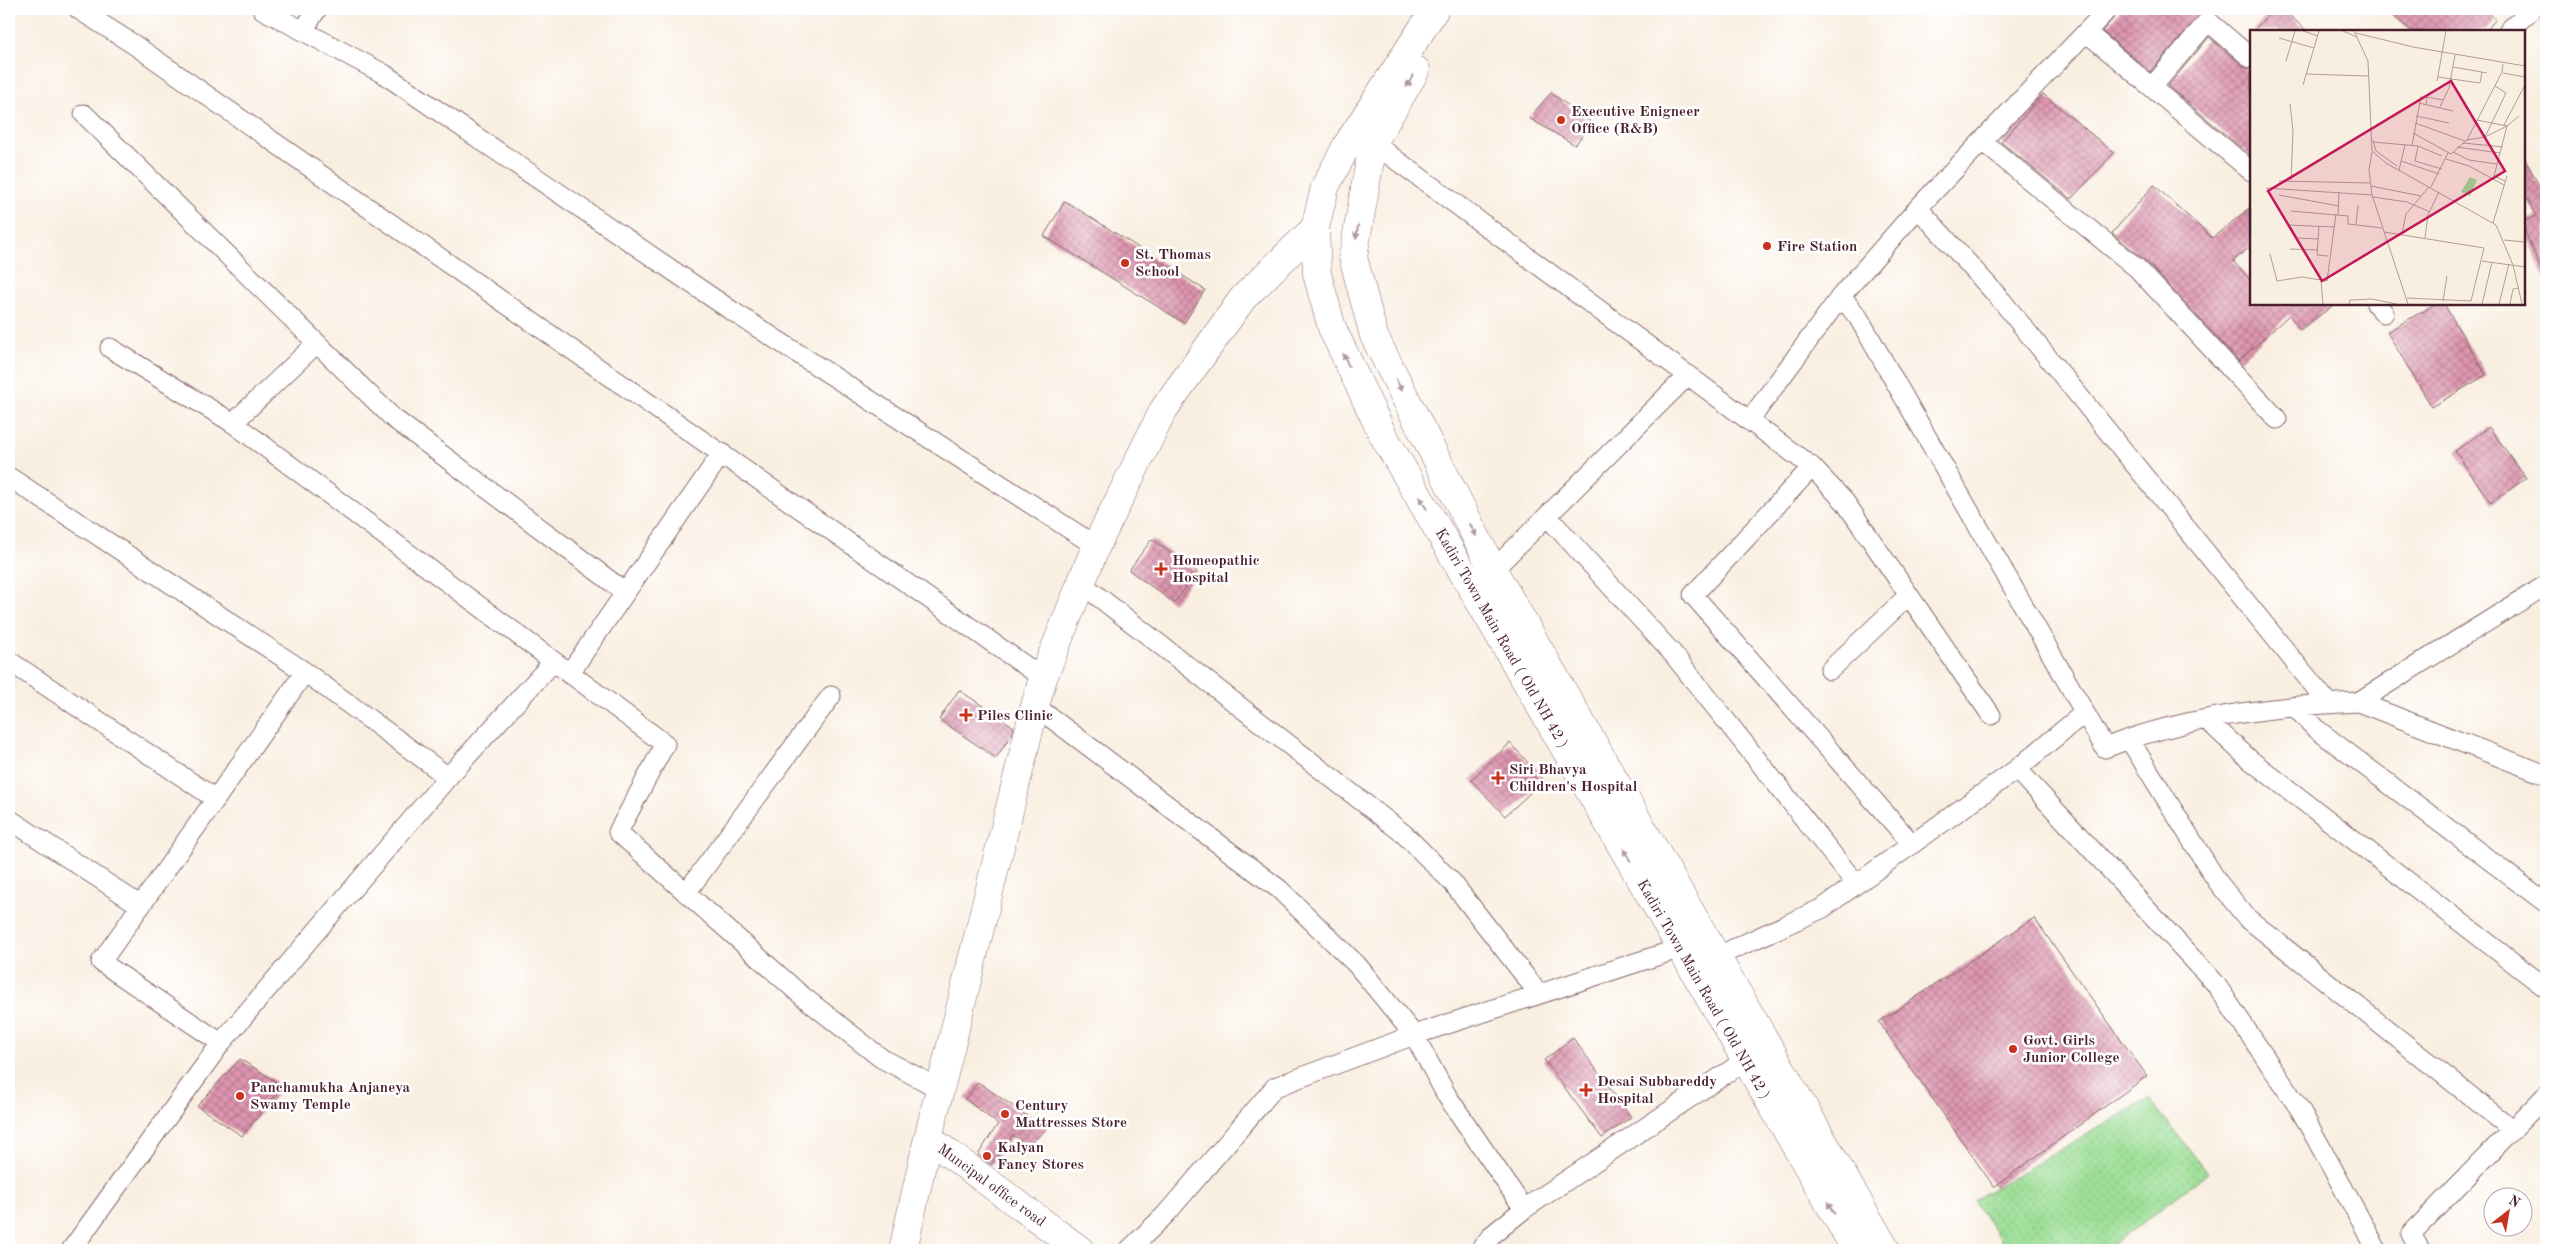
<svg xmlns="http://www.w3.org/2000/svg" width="2555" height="1259" viewBox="0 0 2555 1259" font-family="'Old Standard TT',serif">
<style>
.park{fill:url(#park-dots);stroke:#727e60}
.building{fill:url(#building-cross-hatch)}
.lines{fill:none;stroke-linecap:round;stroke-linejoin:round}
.street-casing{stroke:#87686b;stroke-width:21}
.secondary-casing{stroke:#87686b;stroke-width:29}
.primary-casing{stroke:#87686b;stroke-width:29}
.street{stroke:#fff;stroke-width:19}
.secondary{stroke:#fff;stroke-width:28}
.primary{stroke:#fff;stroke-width:28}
.oneway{fill:#ae9aa0}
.poi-dot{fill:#c8321e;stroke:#fff;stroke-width:2}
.labels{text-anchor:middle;stroke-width:5;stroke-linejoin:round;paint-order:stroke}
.poi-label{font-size:15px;font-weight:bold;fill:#4a1f2b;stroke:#fff;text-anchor:start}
.street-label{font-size:15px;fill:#4a1f2b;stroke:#fff}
.inset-river{fill:none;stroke:#4fb7cc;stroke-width:2.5}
.inset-road{fill:none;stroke:#b39c98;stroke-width:1}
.view{fill:#c2185b;fill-opacity:0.15;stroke:#c2185b;stroke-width:2.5}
.inset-edge{fill:none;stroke:#4a1f2b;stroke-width:2.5}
</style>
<defs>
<pattern id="park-dots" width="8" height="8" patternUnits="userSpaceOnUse" patternTransform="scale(1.25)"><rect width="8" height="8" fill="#9bde95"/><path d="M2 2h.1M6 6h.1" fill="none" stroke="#87be81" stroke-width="1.8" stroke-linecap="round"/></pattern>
<pattern id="building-cross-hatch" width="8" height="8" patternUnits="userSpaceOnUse" patternTransform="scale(1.25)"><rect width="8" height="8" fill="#de96b0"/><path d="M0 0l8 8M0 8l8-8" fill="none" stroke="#b67a8f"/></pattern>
</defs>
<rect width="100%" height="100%" fill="#fff"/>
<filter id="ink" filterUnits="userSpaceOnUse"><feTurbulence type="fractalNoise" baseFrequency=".02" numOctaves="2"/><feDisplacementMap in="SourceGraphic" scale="10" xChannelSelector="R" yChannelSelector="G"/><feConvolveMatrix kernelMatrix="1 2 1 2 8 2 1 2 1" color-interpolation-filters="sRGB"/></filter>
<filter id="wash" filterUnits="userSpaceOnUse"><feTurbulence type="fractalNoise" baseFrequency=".0096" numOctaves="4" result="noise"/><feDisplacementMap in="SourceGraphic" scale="20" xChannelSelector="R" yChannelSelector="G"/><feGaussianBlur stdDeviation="1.12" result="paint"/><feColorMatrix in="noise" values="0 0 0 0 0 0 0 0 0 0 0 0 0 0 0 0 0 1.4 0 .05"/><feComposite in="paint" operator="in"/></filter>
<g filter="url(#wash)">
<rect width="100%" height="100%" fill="#f9efe1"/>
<path class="park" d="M2149,1099L2208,1173L2106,1250H2008L1973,1200Z"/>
<g id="blocks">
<path class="building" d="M2122,9H2206L2150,72L2102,31Z
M2273,9H2282L2307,31H2253Z
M2384,9H2483L2496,19L2486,31H2412Z
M2209,37L2244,67L2251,69V156L2168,86Z
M1551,93L1592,123L1575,145L1529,118Z
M2043,94L2114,153L2071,199L2001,142Z
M2524,157L2546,199V282L2524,229V221L2536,216L2524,192Z
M2154,185L2212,238L2251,207V246L2233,261L2251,281V304H2335L2300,330L2289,315L2239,361L2146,261L2112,233Z
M1065,201L1205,290L1184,323L1044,236Z
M2435,304H2444L2486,375L2432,407L2387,332Z
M2489,427L2526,478L2491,503L2455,451Z
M1152,539L1197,572L1174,603L1129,570Z
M959,690L1014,727L1012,734L996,758L939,719Z
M1510,743L1544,780L1505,816L1471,780Z
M2034,918L2147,1076L1994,1187L1879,1022Z
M1573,1038L1631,1117L1602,1138L1544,1060Z
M240,1059L283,1086L242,1136L197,1106Z
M978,1082L1046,1129L1028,1146L1013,1135L991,1165L978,1155L998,1124L965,1099Z"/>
</g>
</g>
<g filter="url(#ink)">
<use href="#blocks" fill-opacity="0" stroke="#87686b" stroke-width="1"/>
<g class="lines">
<defs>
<path id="street" d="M78,9L136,46L1043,678
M262,9L384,74L732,311L1096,546
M303,31L317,9
M2508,31L2532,9
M2086,32L2251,171
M2152,87L2208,21L2251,58
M84,114L393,418L625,592
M1365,137L1812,467L1845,502L1991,715
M1982,141L2138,269L2277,419
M1918,208L2002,301L2328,703
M1841,296L1858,317L2105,748C2181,717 2276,706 2358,702L2546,585
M2376,304L2384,313
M110,348L233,423L665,744L618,832L801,995L881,1058L940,1089
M1749,421L1841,296L1918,208L2108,9
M233,423L316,344
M1812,467L1693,595L1912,844
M9,477L305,672L448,777
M1547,516L1673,654L1856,884
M1485,578L1687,376
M1082,584L1404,834L1452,882L1539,994
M9,661L216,799
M1830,670L1908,596
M569,674L722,453
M2358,702L2546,775
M1035,706L1279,889L1357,965L1414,1035L1447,1096L1524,1209
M2295,707L2315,728L2546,903
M2206,719L2249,759L2546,988
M2129,739L2217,881L2247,918L2513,1130
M2017,769L2215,983L2301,1111L2377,1250
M9,819L141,906
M686,893L831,696
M1707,961L1823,908L2017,769L2084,713
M221,1043L101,962L305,672
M71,1250L221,1043L448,777L553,662
M1129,1250L1166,1214L1275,1087L1414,1035L1681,948
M1480,1250L1492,1235L1524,1209L1746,1060
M2420,1250L2411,1234L2546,1095"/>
<path id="secondary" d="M928,1138L1080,1250
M903,1250L928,1138L1035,706L1043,678L1096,546L1164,409L1243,298L1315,228"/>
<path id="primary" d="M1435,9L1347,145L1325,187L1315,228L1317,274L1332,328L1383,435L1856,1250
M1416,70L1373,143L1353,257L1374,336L1493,570L1886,1250"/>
</defs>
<use href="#street" class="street-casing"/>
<use href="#secondary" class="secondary-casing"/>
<use href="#primary" class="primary-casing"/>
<use href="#street" class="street"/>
<use href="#secondary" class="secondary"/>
<use href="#primary" class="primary"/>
</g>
<defs><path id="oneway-solid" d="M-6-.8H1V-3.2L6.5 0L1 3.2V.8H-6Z" transform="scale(1.25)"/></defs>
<g class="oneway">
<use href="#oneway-solid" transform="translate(1410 81) rotate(121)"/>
<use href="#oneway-solid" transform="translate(1357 232) rotate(100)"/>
<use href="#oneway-solid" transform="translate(1346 360) rotate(-114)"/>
<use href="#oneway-solid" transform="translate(1399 385) rotate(63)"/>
<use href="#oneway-solid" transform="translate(1423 503) rotate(-121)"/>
<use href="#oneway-solid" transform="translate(1473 530) rotate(63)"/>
<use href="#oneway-solid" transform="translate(1627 855) rotate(-120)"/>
<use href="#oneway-solid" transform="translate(1831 1208) rotate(-120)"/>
</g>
</g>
<g class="poi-dot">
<circle cx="1561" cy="120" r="5"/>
<circle cx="1767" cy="246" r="5"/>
<circle cx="1125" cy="263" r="5"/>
<path d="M1158.5 561.5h5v5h5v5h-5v5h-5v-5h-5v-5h5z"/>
<path d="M963.5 707.5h5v5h5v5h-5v5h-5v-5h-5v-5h5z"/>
<path d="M1495.5 770.5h5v5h5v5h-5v5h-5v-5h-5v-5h5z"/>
<circle cx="2013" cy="1049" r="5"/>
<path d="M1583.5 1082.5h5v5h5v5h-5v5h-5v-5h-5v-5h5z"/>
<circle cx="240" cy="1096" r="5"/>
<circle cx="1005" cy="1114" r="5"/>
<circle cx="987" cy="1156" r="5"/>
</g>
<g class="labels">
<g class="poi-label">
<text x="1571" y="116">Executive Enigneer<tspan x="1571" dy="17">Office (R&amp;B)</tspan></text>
<text x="1777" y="251">Fire Station</text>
<text x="1135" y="259">St. Thomas<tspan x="1135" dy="17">School</tspan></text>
<text x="1172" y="565">Homeopathic<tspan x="1172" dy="17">Hospital</tspan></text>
<text x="977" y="720">Piles Clinic</text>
<text x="1509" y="774">Siri Bhavya<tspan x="1509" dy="17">Children's Hospital</tspan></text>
<text x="2023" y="1045">Govt. Girls<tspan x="2023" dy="17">Junior College</tspan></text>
<text x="1597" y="1086">Desai Subbareddy<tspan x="1597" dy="17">Hospital</tspan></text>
<text x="250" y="1092">Panchamukha Anjaneya<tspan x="250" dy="17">Swamy Temple</tspan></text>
<text x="1015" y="1110">Century<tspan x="1015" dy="17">Mattresses Store</tspan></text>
<text x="997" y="1152">Kalyan<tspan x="997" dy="17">Fancy Stores</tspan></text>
</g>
<g class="street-label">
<text transform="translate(1502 638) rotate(60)" y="5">Kadiri Town Main Road ( Old NH 42 )</text>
<text transform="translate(1704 989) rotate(60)" y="5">Kadiri Town Main Road ( Old NH 42 )</text>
<text transform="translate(992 1185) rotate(36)" y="5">Muncipal office road</text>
</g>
</g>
<g transform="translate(2250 30)">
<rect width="275" height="275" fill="#f9efe1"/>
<path d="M220,147L227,150L220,166L211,162Z" fill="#9bde95"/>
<path class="inset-river" d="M0,178V205"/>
<path class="inset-road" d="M53,1L68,6M93,1L107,7M104,1L118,31L122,121L136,133L246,195L263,235L272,274M106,3L163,17L275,36M29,8L64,18M36,31L45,1M203,37L237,43M253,43L275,47M56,44L118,46M188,47L230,53L232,42M187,51L196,1M53,55L69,1M169,73L203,81M40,74L43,101L41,150M176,75L177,67L193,70M190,77L199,58L205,25M166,86L199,93M227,90L257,96L244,146L255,151M165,93L215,111M254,95L275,55M163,103L201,124L217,110L252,42L253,34M235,107L256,63L245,56M123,110L126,121L147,136M217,110L235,107L257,96L269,86M123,112L168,116L192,126M213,113L253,117M162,116L171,66M168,116L165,131L192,139M207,117L250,123M122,122L119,140L122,165L158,274M203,122L219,130L247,134M196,129L219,136L254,155M151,131L189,144M149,140L155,115M29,151L120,153M121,156L171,166M181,157L198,123M16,158L122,165M29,165L89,176M123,167L157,172L180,182M41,181L98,186V194L132,198M88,185L89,162M243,193L257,146M39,195L84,197M106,195L108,175M69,196L67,225L78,226M134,202L234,218L221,271L157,268M152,204L156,184L179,157M46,208L68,209M175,208L178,185L189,162M254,210L275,212M40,219L67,220M20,224L27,251L52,247L77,251L86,184M232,231L275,237M71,251L73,274M193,271L197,246M99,274L100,270L122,269L146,274M232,274L242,232M249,274L259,234M260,274L263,259L269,258"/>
<path class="view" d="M201,51L255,141L72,251L18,161Z"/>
<rect width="275" height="275" class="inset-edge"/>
</g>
<rect width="2555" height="1259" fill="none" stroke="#fff" stroke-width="30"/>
<g transform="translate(2508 1212) rotate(31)"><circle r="24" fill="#ffffff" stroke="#b7a5aa"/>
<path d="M0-4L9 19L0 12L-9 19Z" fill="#c8321e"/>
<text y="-8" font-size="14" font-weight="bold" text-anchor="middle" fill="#4a1f2b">N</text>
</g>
</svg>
